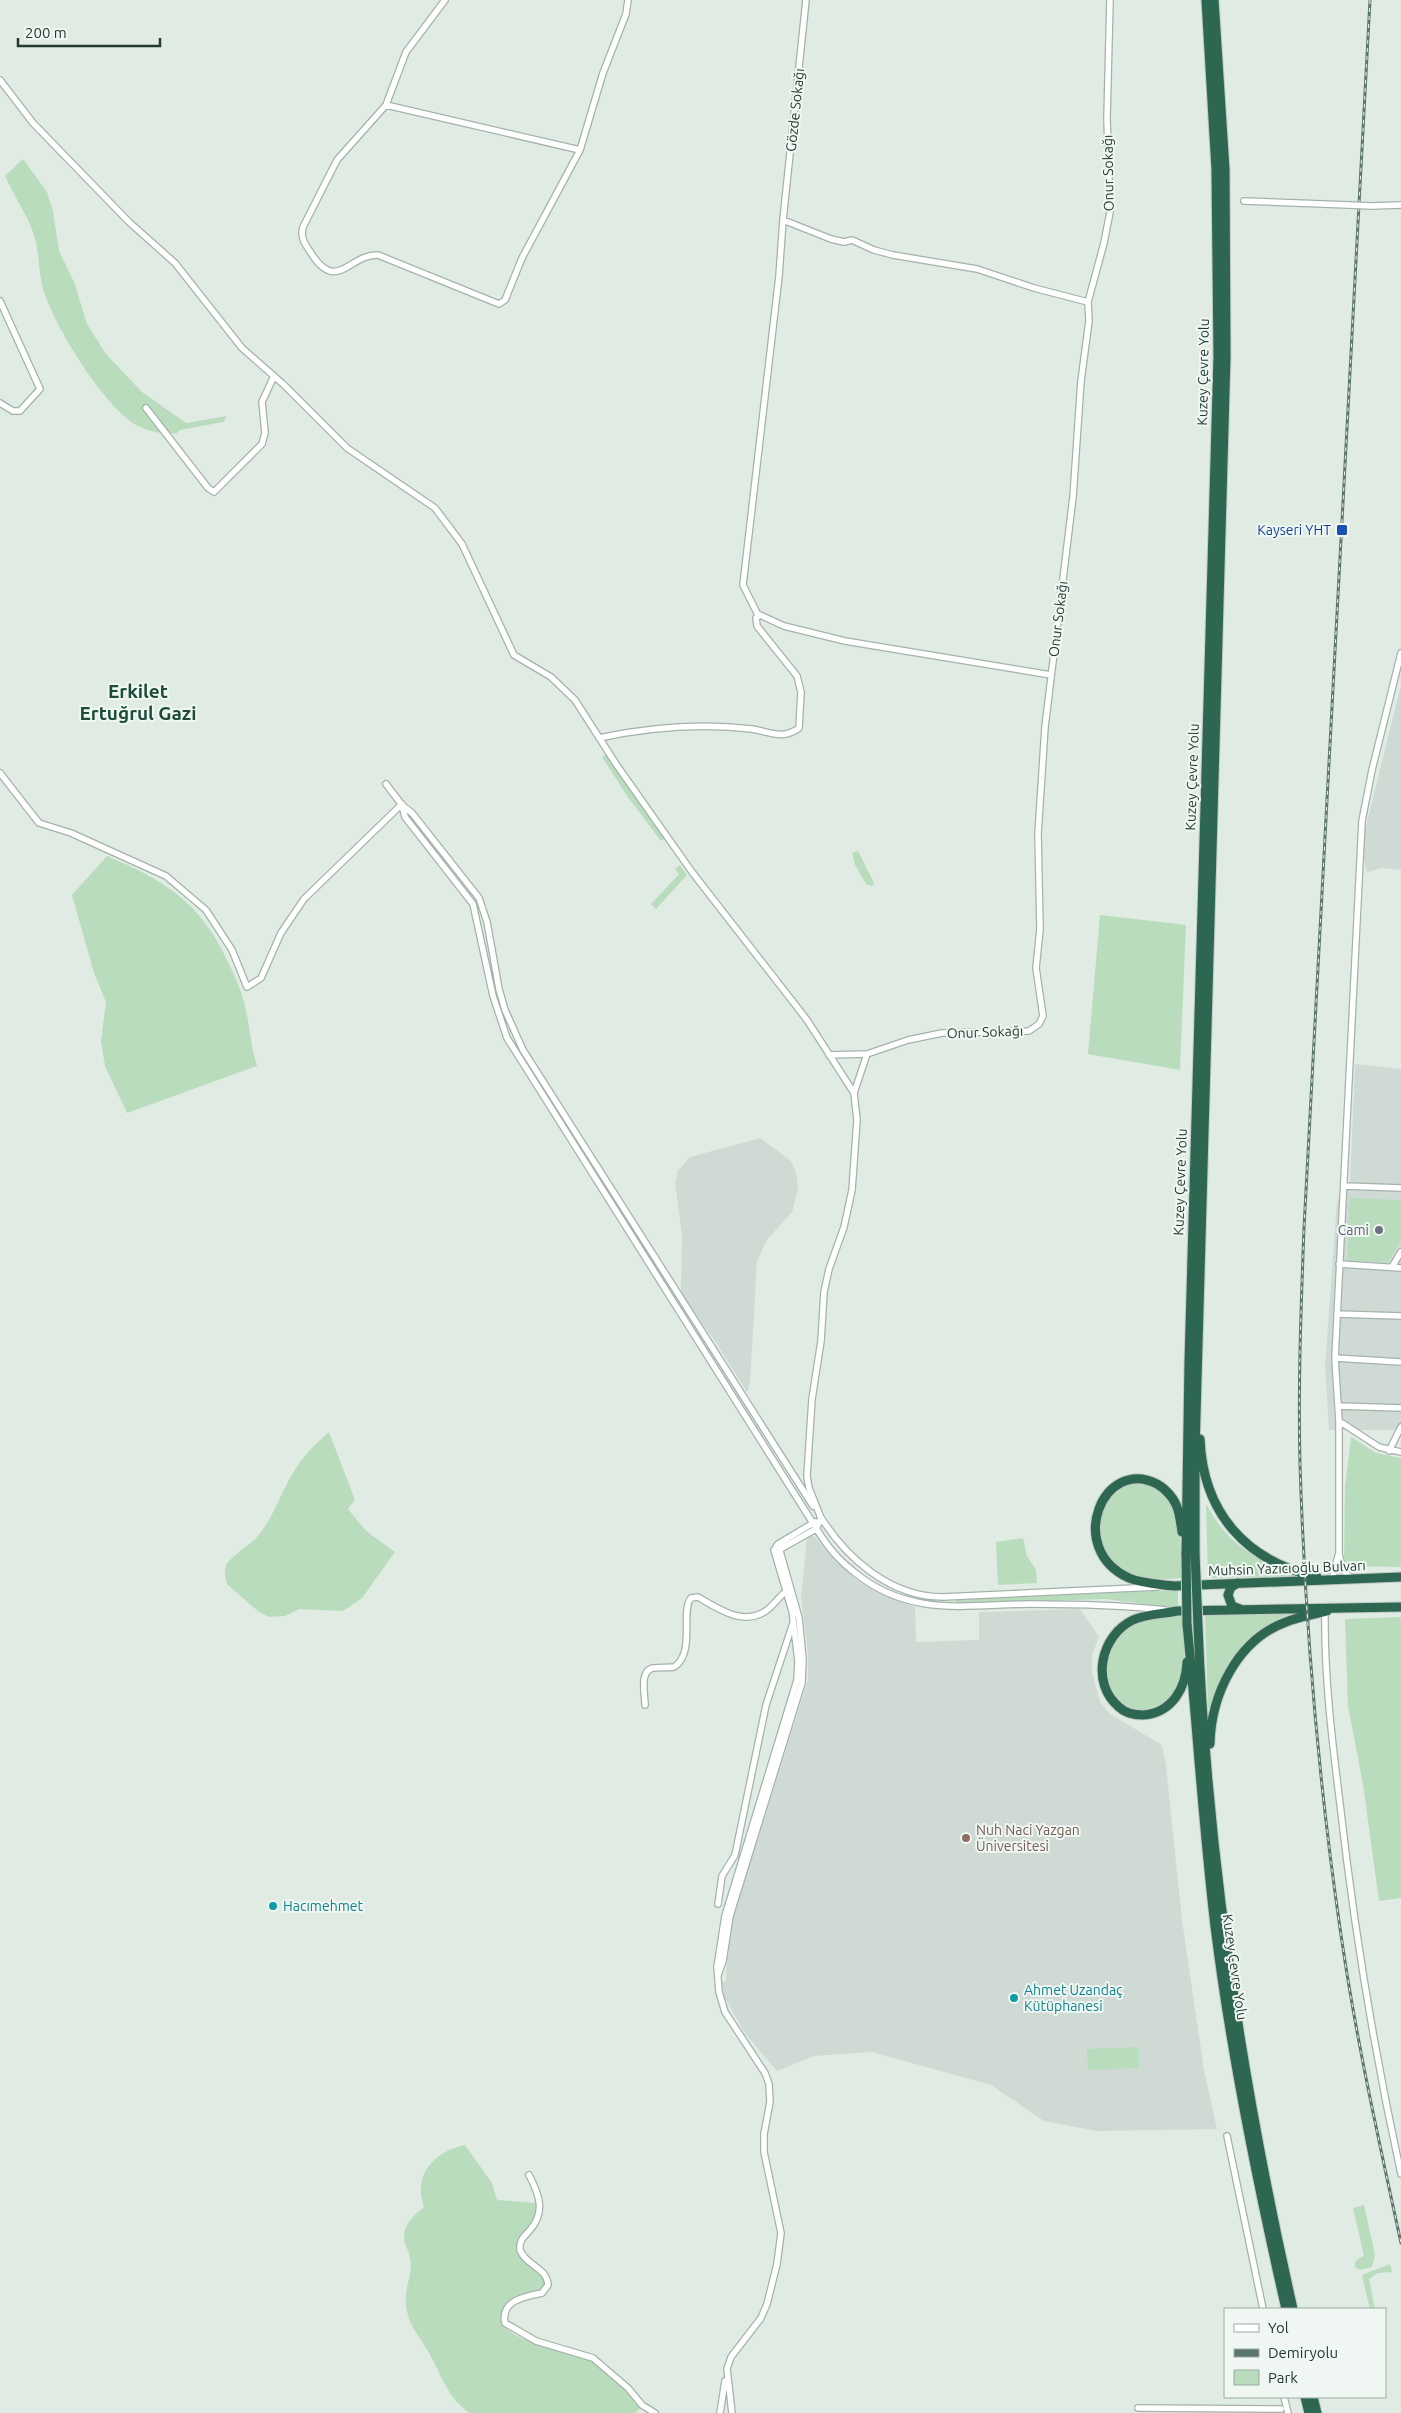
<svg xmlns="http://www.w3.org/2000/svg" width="1401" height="2413" viewBox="0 0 1401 2413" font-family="Ubuntu,sans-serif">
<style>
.built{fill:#cedad3}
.green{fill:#b9dcbc}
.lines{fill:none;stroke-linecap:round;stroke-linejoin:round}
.minor-casing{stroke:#a3b3aa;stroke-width:8}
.highway-casing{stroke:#c1c8c5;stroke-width:11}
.minor{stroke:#fff;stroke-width:5.5}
.highway{stroke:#2d6751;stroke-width:9}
.rail-casing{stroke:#5b776b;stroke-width:3}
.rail{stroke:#f0f7f3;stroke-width:1;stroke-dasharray:4;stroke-linecap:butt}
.minor-bridge-casing{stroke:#a3b3aa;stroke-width:8;stroke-linecap:butt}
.highway-bridge-casing{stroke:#c1c8c5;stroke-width:11;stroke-linecap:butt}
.minor-bridge{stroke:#fff;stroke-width:5.5}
.highway-bridge{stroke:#2d6751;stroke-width:9}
.transit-dot{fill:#1a4fb4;stroke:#f0f7f3;stroke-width:2}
.worship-dot{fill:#6b7280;stroke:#f0f7f3;stroke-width:2}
.education-dot{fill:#8d6e63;stroke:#f0f7f3;stroke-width:2}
.culture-dot{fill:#0f9aa8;stroke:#f0f7f3;stroke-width:2}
.labels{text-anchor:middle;stroke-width:4;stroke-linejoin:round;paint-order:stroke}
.street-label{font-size:14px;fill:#213b30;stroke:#f0f7f3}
.transit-label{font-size:14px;fill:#164399;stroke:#f0f7f3;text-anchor:end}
.worship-label{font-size:14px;fill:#5b616d;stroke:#f0f7f3;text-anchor:end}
.education-label{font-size:14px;fill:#785e54;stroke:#f0f7f3;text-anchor:start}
.culture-label{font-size:14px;fill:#0d838f;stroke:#f0f7f3;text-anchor:start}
.district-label{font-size:19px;font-weight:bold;fill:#1d4c39;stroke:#f0f7f3}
</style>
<rect width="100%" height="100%" fill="#e0ebe4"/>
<path class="built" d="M1401,685V870L1382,868L1367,872L1364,859V834Z
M1355,1064L1401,1069V1430H1329L1325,1366L1337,1203L1340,1193L1350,1183Z
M760,1138L791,1161L796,1172L798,1189L792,1212L766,1241L757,1262L750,1382L747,1392L715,1341L681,1294L682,1235L675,1183L678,1171L690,1157Z
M813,1535L834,1560L858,1581L880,1594L915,1607L916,1642L979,1640V1612L1080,1609L1099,1637L1092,1655V1672L1100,1702L1110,1714L1162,1745L1166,1766L1182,1920L1204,2070L1217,2129L1097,2131L1044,2121L991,2085L872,2052L814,2056L777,2071L744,2032L724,1996L721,1982L726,1981L727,1952L733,1918L808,1680V1651L801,1597L807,1538Z"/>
<path class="green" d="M23,159L47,192L53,211L59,251L74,282L87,324L106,354L142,392L186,423L227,416L223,422L180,430L177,433C162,434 149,432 136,425C103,405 58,331 45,295C38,276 40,254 34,235C27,214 14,196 5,176Z
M607,754L664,839L661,841L627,796L602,757Z
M858,851L874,883L872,886L866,884L855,865L852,853Z
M107,856C164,880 200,902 227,960C234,974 240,988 244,1002C250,1024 250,1044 257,1066L127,1113L105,1066L101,1041L106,1002L94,973L72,895Z
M680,865L687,875L656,909L651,904L679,874L675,869Z
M1100,915L1186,925L1180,1070L1088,1054Z
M1352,1198L1401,1200V1240L1388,1262L1351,1261L1348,1258L1349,1202Z
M329,1432L355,1500L348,1509L366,1531L395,1552L362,1598L343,1611L299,1609L285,1616L269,1617L259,1612L228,1585C225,1579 224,1573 226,1566C229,1558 250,1545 257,1537C274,1517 280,1494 293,1473C302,1457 315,1444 329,1432Z
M1351,1437L1376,1453L1401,1458V1567L1344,1566L1345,1488Z
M1131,1482C1138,1483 1148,1483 1154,1485C1183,1497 1181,1552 1182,1578C1165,1579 1145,1581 1129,1573C1098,1559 1091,1525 1108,1496C1112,1490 1124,1486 1131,1482Z
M1206,1504C1229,1547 1256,1559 1299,1576L1208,1578Z
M1023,1538L1027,1556L1036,1570L1037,1583L998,1585L996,1542Z
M1178,1590V1608L1105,1599L956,1604V1600Z
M1297,1611C1254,1626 1222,1664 1211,1708H1208L1205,1613Z
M1183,1616C1184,1637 1187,1660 1181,1680C1178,1690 1169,1701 1159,1705C1100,1733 1086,1638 1142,1620C1154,1616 1170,1617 1183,1616Z
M1401,1617V1898L1379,1901L1363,1784L1348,1706L1345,1619Z
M1139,2047V2068L1088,2070L1087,2049Z
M465,2145L492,2183L497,2200L536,2203C540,2224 518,2230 517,2250L524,2262L544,2277L546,2285L541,2292C524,2290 510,2299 501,2314L503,2326C527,2347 559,2347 586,2358C602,2364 628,2394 641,2407L635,2413H469C445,2394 443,2377 429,2353C420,2337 408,2325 406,2305C404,2291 411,2278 411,2264C410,2256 409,2253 406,2246C399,2228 412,2217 424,2207C412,2175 435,2151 465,2145Z
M1364,2205L1375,2255L1372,2267L1360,2270L1355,2267C1354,2261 1358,2258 1364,2256L1353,2208Z
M1390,2264L1392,2272L1378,2273L1369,2279L1375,2309H1370L1362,2275Z"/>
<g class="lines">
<defs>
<path id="minor" d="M445,0L406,52L386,105L337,160L303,227C300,238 305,244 311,253C337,294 349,254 378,255L499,304L505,300L522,258L580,150L603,73L626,14L628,0
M0,80L33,123L129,222L175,263L242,348L283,384L347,448L435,508L462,544L514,655L551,677L575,700L616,764L692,872L807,1020L854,1093L857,1120L852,1190L844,1227L829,1269L824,1292L821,1341L812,1399L807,1476L809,1488L821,1518L816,1529L782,1548L780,1551L799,1618L803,1659L802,1683L730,1916L723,1961L718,1975
M386,105L580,150
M1244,201L1349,205
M1372,206L1401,205
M783,220L831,239L844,242L852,240L874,250L893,255L977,269L1034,288L1088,302
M0,301L40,389L20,411H13L0,403
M146,408L208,488L214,492L262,444L265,433L262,402L274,376
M758,615L743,585L779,276L783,220L806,0
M599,738C650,727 700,723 752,729C770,732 783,740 799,728L801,692L797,676L757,626L756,618L760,615L784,626L845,641L1051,675
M0,773L39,823L71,833L166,876L206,910L232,950L247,987L261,978L281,933L304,899L402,804
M386,784L402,805L412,813L479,898L487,922L499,989L505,1010L523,1050L813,1506
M402,805L405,817L473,904L493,996L507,1038L821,1536C830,1550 841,1562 854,1572C909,1617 964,1605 1029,1604C1075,1604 1120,1605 1165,1610
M829,1055L867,1054L908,1040L942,1033L1029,1031L1039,1024L1043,1016L1036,968L1040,929L1038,834L1045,727L1073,497L1081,381L1089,321L1088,302L1104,243L1110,212L1107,118L1110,0
M854,1093L867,1054
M1344,1186L1401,1188
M1339,1264L1401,1268
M1392,1267L1401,1252
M1337,1314L1401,1316
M1335,1358L1401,1362
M1338,1406L1401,1408
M1339,1421L1379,1447L1401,1452
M1389,1451L1401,1427
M820,1516C846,1558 890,1597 943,1597L1157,1587
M1352,1578C1342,1572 1341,1564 1339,1554V1421L1335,1358L1362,821L1372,770L1401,653
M1332,1580L1338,1556
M1325,1611C1324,1675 1332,1740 1340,1804C1354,1928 1374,2051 1401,2174
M645,1705C645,1694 639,1671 653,1668C660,1667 667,1668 674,1667C696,1653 680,1611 691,1598L698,1597C718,1609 744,1627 767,1610C775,1604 779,1596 788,1590
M718,1904L722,1876L735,1855L766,1705L793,1623
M1227,2136L1263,2309
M529,2175C539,2194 546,2212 530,2230C524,2237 519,2240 520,2250C526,2266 547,2267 548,2285L542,2293C527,2296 500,2300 505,2323L536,2341L593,2358L628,2388L642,2405L655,2413
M1284,2397L1288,2413
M1138,2408L1281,2409
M720,2413L725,2381
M732,2413L727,2369L731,2357L761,2318L767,2304L777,2264L781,2233L764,2152V2134L770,2102L769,2084L765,2073L725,2012L719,1992L717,1967L725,1916L797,1680L798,1661L792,1611L774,1550L778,1544L815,1522"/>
<path id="highway" d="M1200,1439C1203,1513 1246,1561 1317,1577
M1182,1532C1181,1525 1180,1517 1178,1510C1175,1499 1166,1489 1157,1484C1103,1456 1065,1549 1129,1578C1143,1584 1160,1584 1174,1586L1401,1577
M1195,1553V1450L1226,356L1225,169L1214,0
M1186,1554L1189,1363L1218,357L1216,169L1206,0
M1238,1583L1231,1587L1228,1595L1232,1606L1240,1609
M1187,1624C1197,1725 1203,1825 1215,1926C1231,2055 1257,2182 1286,2309
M1198,1626C1207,1857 1242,2084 1293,2309
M1187,1662C1186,1688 1172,1713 1143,1715C1134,1715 1125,1713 1119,1707C1090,1683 1101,1635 1133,1620C1146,1614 1163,1614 1177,1611L1401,1607
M1210,1744C1211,1695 1237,1640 1286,1622C1299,1617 1313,1615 1327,1611
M1305,2397L1309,2413
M1313,2397L1317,2413"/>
</defs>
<use href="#minor" class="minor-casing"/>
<use href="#highway" class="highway-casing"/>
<use href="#minor" class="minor"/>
<use href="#highway" class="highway"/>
<defs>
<path id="rail" d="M1370,0L1304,1228C1301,1307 1298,1385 1300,1464C1305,1622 1318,1779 1341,1935C1356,2039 1379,2141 1401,2243"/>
</defs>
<use href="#rail" class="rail-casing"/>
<use href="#rail" class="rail"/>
<defs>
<path id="minor-bridge" d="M1349,205L1372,206"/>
<path id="highway-bridge" d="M1195,1553L1198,1626
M1186,1554L1187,1624"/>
</defs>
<use href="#minor-bridge" class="minor-bridge-casing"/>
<use href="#highway-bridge" class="highway-bridge-casing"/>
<use href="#minor-bridge" class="minor-bridge"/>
<use href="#highway-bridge" class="highway-bridge"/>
</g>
<rect class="transit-dot" x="1336" y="524" width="12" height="12" rx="2.5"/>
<circle class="worship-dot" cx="1379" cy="1230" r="5"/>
<circle class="education-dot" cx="966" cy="1838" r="5"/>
<g class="culture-dot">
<circle cx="273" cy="1906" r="5"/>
<circle cx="1014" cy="1998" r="5"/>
</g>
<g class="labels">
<g class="street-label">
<text transform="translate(795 110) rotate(-84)" y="5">Gözde Sokağı</text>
<text transform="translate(1108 173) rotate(-91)" y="5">Onur Sokağı</text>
<text transform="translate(1203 372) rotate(-89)" y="5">Kuzey Çevre Yolu</text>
<text transform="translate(1058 619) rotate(-83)" y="5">Onur Sokağı</text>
<text transform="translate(1192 777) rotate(-88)" y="5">Kuzey Çevre Yolu</text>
<text transform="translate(985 1032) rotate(-2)" y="5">Onur Sokağı</text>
<text transform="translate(1180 1182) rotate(-88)" y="5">Kuzey Çevre Yolu</text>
<text transform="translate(1287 1568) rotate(-2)" y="5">Muhsin Yazıcıoğlu Bulvarı</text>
<text transform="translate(1235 1967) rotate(82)" y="5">Kuzey Çevre Yolu</text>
</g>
<g class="transit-label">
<text x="1331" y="535">Kayseri YHT</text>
</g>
<g class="worship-label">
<text x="1369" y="1235">Cami</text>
</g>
<g class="education-label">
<text x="976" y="1835">Nuh Naci Yazgan<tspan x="976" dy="16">Üniversitesi</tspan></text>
</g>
<g class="culture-label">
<text x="283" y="1911">Hacımehmet</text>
<text x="1024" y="1995">Ahmet Uzandaç<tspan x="1024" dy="16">Kütüphanesi</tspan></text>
</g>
<g class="district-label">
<text x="138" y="698">Erkilet<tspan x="138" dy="22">Ertuğrul Gazi</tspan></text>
</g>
</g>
<rect x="1224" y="2308" width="162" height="90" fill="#f0f7f3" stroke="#9daca5"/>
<rect x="1234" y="2324" width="25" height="8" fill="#ffffff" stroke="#9daca5"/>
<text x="1268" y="2333" font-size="15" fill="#213b30">Yol</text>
<rect x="1234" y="2349" width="25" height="8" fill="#5b776b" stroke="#9daca5"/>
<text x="1268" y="2358" font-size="15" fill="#213b30">Demiryolu</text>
<rect x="1234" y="2370" width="25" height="15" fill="#b9dcbc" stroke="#9daca5"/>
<text x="1268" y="2383" font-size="15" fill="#213b30">Park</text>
<path d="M18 38v8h142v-8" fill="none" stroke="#213b30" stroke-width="2.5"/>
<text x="25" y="38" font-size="15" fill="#213b30" stroke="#f0f7f3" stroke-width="4" paint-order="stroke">200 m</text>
</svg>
